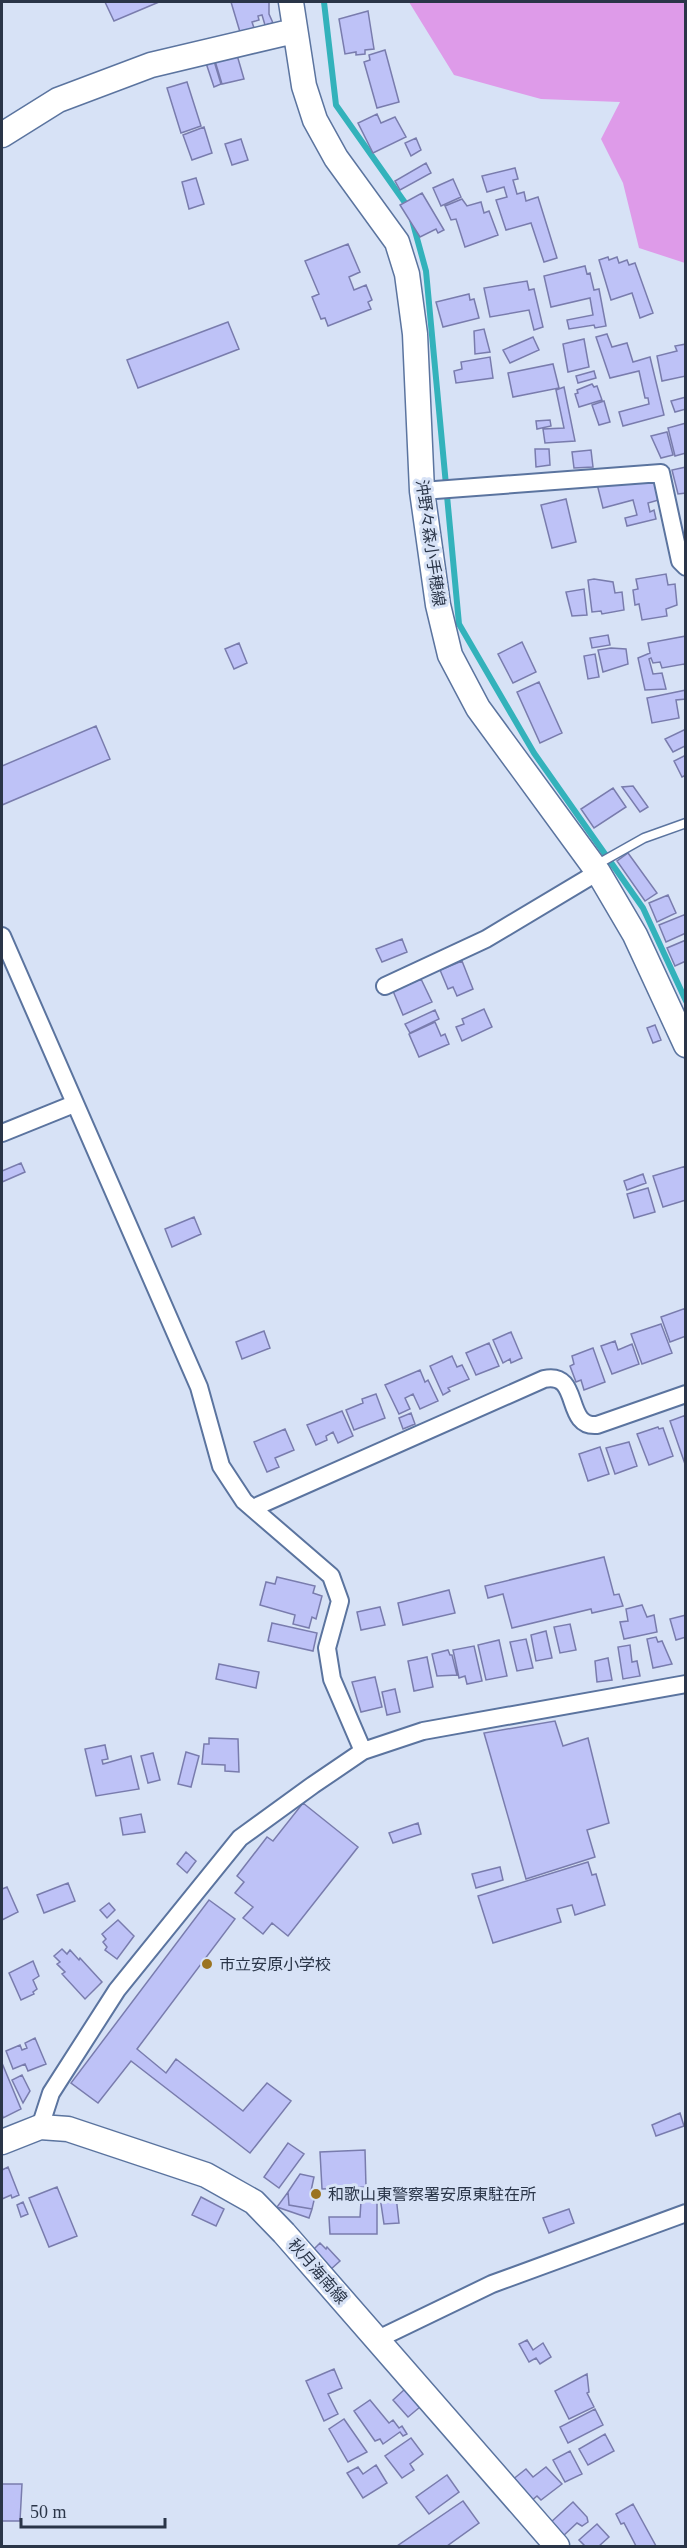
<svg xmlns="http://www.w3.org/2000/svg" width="687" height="2548" viewBox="0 0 687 2548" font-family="'Times New Roman','Noto Sans JP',serif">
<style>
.green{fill:#de9be9}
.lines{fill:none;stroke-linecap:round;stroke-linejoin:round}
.stream{stroke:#33b2bb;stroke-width:6}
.building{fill:#bec2f7;stroke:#797cad;stroke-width:1.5}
.lane-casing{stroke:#5b749f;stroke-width:11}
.street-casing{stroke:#5b749f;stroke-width:20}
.secondary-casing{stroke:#5b749f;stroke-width:27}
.lane{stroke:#fff;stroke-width:8}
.street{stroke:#fff;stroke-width:16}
.secondary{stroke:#fff;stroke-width:24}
.poi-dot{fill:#9b7421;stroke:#d7e2f6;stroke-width:2}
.labels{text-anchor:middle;stroke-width:6;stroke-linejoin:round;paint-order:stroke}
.street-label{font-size:16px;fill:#2a3548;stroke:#d7e2f6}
.poi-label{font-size:16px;fill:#2a3548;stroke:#d7e2f6;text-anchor:start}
</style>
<rect width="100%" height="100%" fill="#d7e2f6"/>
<path class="green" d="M409,2H685V263L639,248L623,183L601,139L620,102L541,99L454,75Z"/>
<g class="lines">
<path class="stream" d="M324,2L336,105L408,207
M412,220L426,271L459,624L534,753L643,908L686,1001"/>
</g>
<path class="building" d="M105,2H159L114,21Z
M231,2H269V14L273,23L265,25L262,15L258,16L259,20L252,22L254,28L240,32Z
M368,11L374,49L365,50V54L356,55V52L345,54L339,19Z
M385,50L399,102L377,108L364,62L370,60L369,55Z
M237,55L244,79L222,84L215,61Z
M214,61L221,84L214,87L206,63Z
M187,82L201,126L181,133L167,88Z
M377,114L381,123L395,117L406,137L373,153L358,123Z
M204,127L212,153L192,160L183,135Z
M416,138L421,150L411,156L405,143Z
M241,139L248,160L232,165L225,144Z
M426,163L431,173L400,190L395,181Z
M515,168L518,179L513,180L517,194L524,192L526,201L538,197L557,258L544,262L531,223L506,230L496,200L507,197L504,187L487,192L482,176Z
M196,178L204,204L189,209L182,182Z
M453,179L461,197L441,206L433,188Z
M422,193L444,230L438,233L436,229L420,237L400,205Z
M462,199L467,206L481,202L484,213L489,211L498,235L465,247L456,219L451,220L445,206Z
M348,244L360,272L349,277L354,290L366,285L372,300L368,302L371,309L328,326L325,318L321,319L312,297L319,294L305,261Z
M608,257L609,260L617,257L619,263L627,260L629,265L635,263L653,313L640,318L632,293L611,300L599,260Z
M585,266L587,274L590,273L594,290L599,289L606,326L595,328L594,325L569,329L567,320L593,315L590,298L551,307L544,276Z
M527,281L529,290L534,289L543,327L534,330L529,310L490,317L484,288Z
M469,294L470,300L474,299L479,318L443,327L436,302Z
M228,322L239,349L138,388L127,360Z
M484,329L490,352L475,354L474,331Z
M607,334L612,347L627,343L633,362L650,357L664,415L623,426L619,412L649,404L648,398H645L639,371L610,378L596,337Z
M533,337L539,350L510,363L503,350Z
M584,339L589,367L568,372L563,344Z
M686,344V376L662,381L657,356L677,351L675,346Z
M490,357L493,378L456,383L454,371L462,369L461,362Z
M553,364L559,388L513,397L508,373Z
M594,371L596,378L578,383L576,376Z
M592,384L594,387L597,386L602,400L579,407L575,394L578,393L577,390Z
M564,387L575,441L545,443L543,429L564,428L556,390Z
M686,397V409L675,412L671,401Z
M604,401L610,422L599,425L592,405Z
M550,420L551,426L537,429L536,421Z
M686,423V453L675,456L668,428Z
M667,432L673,455L661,458L651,436Z
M535,449H549L550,465L536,467Z
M591,450L593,467L574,468L572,452Z
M686,467V493L678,494L672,470Z
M641,478L643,483L657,480L662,499L648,503L650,512L654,510L656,519L627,526L625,518L637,515L633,500L603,508L596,480Z
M566,499L576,542L552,548L541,505Z
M666,574L668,585L675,584L677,605L666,609L667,616L642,620L639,604L635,605L633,590L638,589L636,579Z
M594,579L613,582L615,593L622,592L624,610L602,614L601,611L592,612L588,580Z
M584,589L587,615L572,616L566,592Z
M608,635L610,645L592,648L590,638Z
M686,636V668L684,664L662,668L660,662L653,663L651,658L649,659L653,674L662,673L666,689L645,690L638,658L650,653L648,643Z
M522,642L536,672L513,683L498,654Z
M239,643L247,663L234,669L225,649Z
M611,648L626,649L628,664L603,672L598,650Z
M595,654L599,677L588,679L584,656Z
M539,682L562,733L540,743L517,692Z
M686,690V699L676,700L679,718L652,723L647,698Z
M96,726L110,759L2,805V766Z
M686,729L685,746L673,752L665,739Z
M686,755V775L682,777L674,761Z
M633,786L648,807L640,812L622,787Z
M613,788L626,807L594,828L581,809Z
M628,853L657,893L645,901L617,861Z
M668,895L676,913L657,922L649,903Z
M686,914V933L666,942L659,925Z
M402,939L407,952L382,962L376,949Z
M686,940V961L675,966L667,948Z
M462,961L473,989L457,996L453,987L448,989L440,970Z
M421,979L432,1002L403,1015L393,991Z
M484,1009L492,1027L462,1041L456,1027L464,1024L462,1019Z
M435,1010L439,1019L410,1033L405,1024Z
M435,1022L441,1036L445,1034L449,1044L419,1057L409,1034Z
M655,1025L661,1040L653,1043L647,1028Z
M21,1163L25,1172L2,1182V1171Z
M686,1166V1200L663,1207L653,1176Z
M643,1174L646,1183L627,1190L624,1181Z
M648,1188L655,1212L634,1218L627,1194Z
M194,1217L201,1234L172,1247L165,1229Z
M686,1308V1336L670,1342L661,1317Z
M661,1324L672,1353L642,1364L631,1334Z
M264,1331L270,1348L242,1359L236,1342Z
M511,1332L522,1358L511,1363L510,1359L503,1363L493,1340Z
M615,1341L618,1350L632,1344L639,1364L612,1374L601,1346Z
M489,1343L499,1366L476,1375L466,1353Z
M593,1348L605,1382L584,1390L581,1380L576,1382L570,1366L574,1364L572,1356Z
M452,1356L457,1367L462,1365L469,1379L448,1388L450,1391L443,1395L430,1366Z
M420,1370L425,1382L428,1380L438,1401L420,1409L413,1394L405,1398L410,1409L399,1414L385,1385Z
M376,1394L385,1418L354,1430L346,1410L363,1403L362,1399Z
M342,1411L353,1436L338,1443L333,1432L326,1436L327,1440L316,1445L307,1425Z
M411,1413L415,1424L403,1429L399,1418Z
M686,1415V1464H685L670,1421Z
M658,1427L659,1429L663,1428L673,1456L649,1465L637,1434Z
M285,1429L294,1450L275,1458L279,1467L267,1472L254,1442Z
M629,1442L637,1466L615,1474L606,1448Z
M600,1447L609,1474L588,1481L579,1454Z
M604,1557L614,1595L619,1594L623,1606L592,1613L591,1609L512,1628L503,1594L488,1598L485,1586Z
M277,1577L315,1586L313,1593L322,1596L316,1619L312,1617L309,1628L293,1624L295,1615L260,1605L266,1582L275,1584Z
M449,1590L455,1613L403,1625L398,1603Z
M642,1605L647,1617L654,1615L657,1632L624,1639L620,1622L628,1621L626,1609Z
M380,1607L385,1625L361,1630L357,1612Z
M686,1615V1637L676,1640L670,1619Z
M272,1623L317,1633L313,1651L268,1641Z
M570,1624L576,1650L560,1653L554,1627Z
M546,1631L552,1658L536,1661L531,1635Z
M656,1637L658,1642L662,1641L672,1664L653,1668L647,1639Z
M526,1639L533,1668L517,1671L510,1642Z
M499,1640L507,1676L486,1680L478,1645Z
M630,1645L632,1662L637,1661L640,1676L623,1679L618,1647Z
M474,1646L482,1681L467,1684L465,1676L459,1678L453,1650Z
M448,1650L450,1655H452L457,1675L437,1676L432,1654Z
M427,1657L433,1687L414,1691L408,1661Z
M608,1658L612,1680L597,1682L595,1661Z
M219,1664L259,1672L256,1688L216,1679Z
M375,1677L382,1707L361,1712L352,1682Z
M395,1689L400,1712L387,1715L382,1692Z
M555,1721L563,1746L588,1738L609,1823L587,1830L595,1857L526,1879L484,1733Z
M209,1738L238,1739L239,1772L225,1771V1765L202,1764L204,1744H209Z
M105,1745L108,1759L102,1760L103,1764L131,1756L139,1789L96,1796L85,1749Z
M186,1752L199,1756L191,1787L178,1784Z
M153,1753L160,1780L148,1783L141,1756Z
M303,1803L358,1847L288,1936L272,1923L263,1934L243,1918L253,1907L235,1893L244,1882L237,1876L267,1837L273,1841Z
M141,1814L145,1832L123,1835L120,1818Z
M418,1823L421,1834L393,1843L389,1833Z
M186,1852L196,1861L187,1873L177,1864Z
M588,1862L592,1875L596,1874L605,1905L575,1915L572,1905L557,1909L561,1922L493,1943L478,1896Z
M500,1867L503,1880L476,1888L472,1874Z
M68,1883L75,1901L44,1913L37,1895Z
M7,1887L18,1912L2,1920V1889Z
M209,1900L235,1919L137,2049L166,2073L176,2059L243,2111L267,2083L291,2101L250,2153L131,2061L98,2103L71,2083Z
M109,1903L115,1910L107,1918L100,1910Z
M118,1920L134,1936L117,1959L105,1950L107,1947L103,1942L106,1939L102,1934Z
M62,1949L67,1954L70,1950L79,1960L80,1958L102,1982L85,1999L62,1974L65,1972L57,1964L60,1962L54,1956Z
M33,1961L39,1976L33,1980L37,1989L33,1992L34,1994L21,2000L9,1973Z
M35,2038L46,2064L28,2071L25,2064L13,2069L6,2051L20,2045L22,2050L27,2048L25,2043Z
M2,2063L21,2109L3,2118L2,2114Z
M22,2075L30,2091L23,2103L12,2080Z
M680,2113L684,2126L656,2136L652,2125Z
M288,2143L304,2154L279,2188L264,2177Z
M365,2150L366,2187L322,2189L320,2152Z
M8,2167L19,2195L12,2198L11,2195L2,2199V2170Z
M300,2174L314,2177L311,2191L316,2192L312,2209L289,2205L288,2192Z
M57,2187L77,2236L49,2247L29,2198Z
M288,2192L289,2205L312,2209L309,2218L277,2207Z
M396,2196L399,2223L384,2224L380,2197Z
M201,2197L224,2209L216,2226L192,2215Z
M361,2201H377V2234H330L329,2217H360Z
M23,2202L28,2214L21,2217L17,2205Z
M569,2209L574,2223L549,2233L543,2218Z
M320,2243L326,2249L327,2247L340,2261L330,2270L313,2250Z
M527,2340L533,2350L543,2343L551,2357L540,2364L536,2358L529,2362L519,2344Z
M334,2369L342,2388L328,2394L338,2414L324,2421L306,2381Z
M587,2374L589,2392L587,2393L594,2407L569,2419L555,2391Z
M405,2389L420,2407L408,2417L393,2400Z
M370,2400L389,2423L393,2420L399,2428L402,2426L407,2434L403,2436L400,2432L383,2444L380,2439L375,2441L354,2411Z
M595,2409L603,2425L568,2443L560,2427Z
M344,2419L367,2452L348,2462L329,2429Z
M605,2434L614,2451L588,2465L579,2449Z
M411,2438L423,2454L410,2464L414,2470L402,2478L385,2456Z
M570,2451L582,2474L565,2482L553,2460Z
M376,2465L387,2483L363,2498L347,2473L358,2467L363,2474Z
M546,2467L562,2484L541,2500L537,2496L530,2502L512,2480L526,2469L533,2477Z
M447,2475L459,2492L429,2514L416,2497Z
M2,2484H22L20,2521H2Z
M463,2501L479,2523L447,2546H397Z
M573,2502L587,2517L588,2522L582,2526L577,2523L562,2537L550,2523Z
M633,2504L656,2546H636L624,2523L621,2524L616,2514Z
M597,2524L609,2537L599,2546H585L579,2540Z"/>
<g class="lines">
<defs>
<path id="lane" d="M596,865L644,838L686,823"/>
<path id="street" d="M422,491L661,473L680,561L686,567
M2,936L199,1387L221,1466L244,1501L331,1576L340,1601L327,1648L332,1679L363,1751
M385,986L486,939L598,872
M2,1133L74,1104
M253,1508L544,1379C582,1371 563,1428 597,1425L686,1394
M40,2127L51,2093L117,1990L240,1838L313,1785L363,1751L423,1731L686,1684
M376,2340L492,2284L686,2213"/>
<path id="secondary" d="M291,2L304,86L315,120L336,158L397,242L407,274L415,334L422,491L438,605L450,655L478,708L598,872L635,935L686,1045
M2,135L58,100L151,65L294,31
M2,2142L40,2127L68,2129L206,2175L254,2202L284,2233L557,2546"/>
</defs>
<use href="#lane" class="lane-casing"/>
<use href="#street" class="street-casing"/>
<use href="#secondary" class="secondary-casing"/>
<use href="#lane" class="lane"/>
<use href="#street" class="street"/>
<use href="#secondary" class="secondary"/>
</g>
<g class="poi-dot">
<circle cx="207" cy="1964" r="6"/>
<circle cx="316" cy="2194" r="6"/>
</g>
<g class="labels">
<g class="street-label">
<text transform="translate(431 543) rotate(82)" y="6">沖野々森小手穂線</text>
<text transform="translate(318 2271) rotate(49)" y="6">秋月海南線</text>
</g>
<g class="poi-label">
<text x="219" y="1970">市立安原小学校</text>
<text x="328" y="2200">和歌山東警察署安原東駐在所</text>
</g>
</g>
<rect width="687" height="2548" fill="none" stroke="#2a3548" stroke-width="6"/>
<path d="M21 2518v9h144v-9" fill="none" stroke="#2a3548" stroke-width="3"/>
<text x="30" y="2518" font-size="18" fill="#2a3548" stroke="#d7e2f6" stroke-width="4.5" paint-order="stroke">50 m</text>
</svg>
